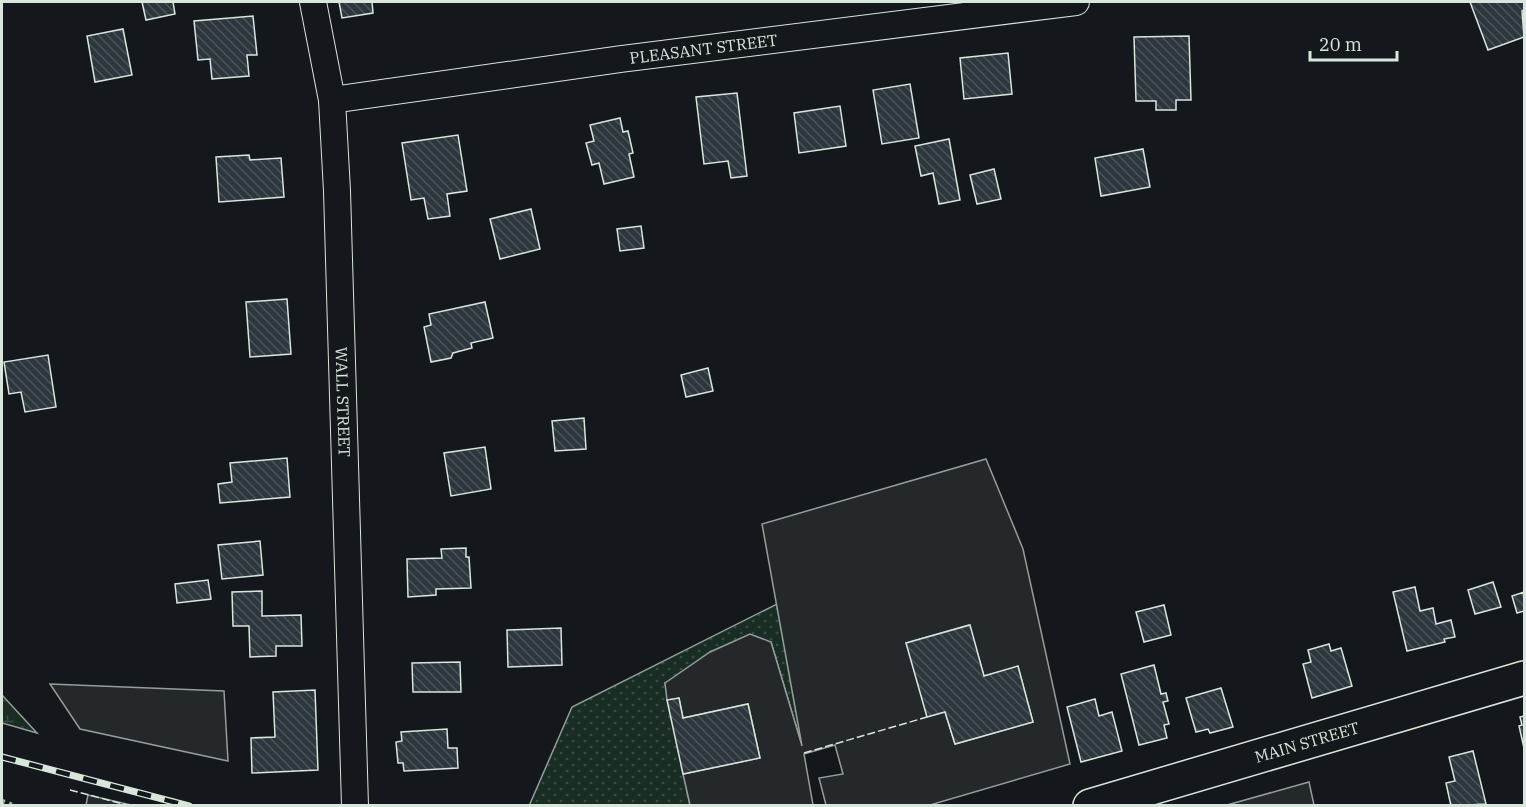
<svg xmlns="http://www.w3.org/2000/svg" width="1526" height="807" viewBox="0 0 1526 807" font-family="'IBM Plex Serif',serif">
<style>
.grass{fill:url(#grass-dots);stroke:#939e99;stroke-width:1.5}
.wetland{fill:url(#wetland-marsh);stroke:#939e99;stroke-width:1.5}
.parking{fill:#24282b;stroke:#939e99;stroke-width:1.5;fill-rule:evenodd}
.building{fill:url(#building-back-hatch);stroke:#d8e6dc;stroke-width:1.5}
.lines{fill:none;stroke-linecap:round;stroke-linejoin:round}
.street-casing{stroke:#d8e6dc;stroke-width:28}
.primary-casing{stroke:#d8e6dc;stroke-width:36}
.street{stroke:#14181c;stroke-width:26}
.primary{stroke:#14181c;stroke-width:33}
.rail-casing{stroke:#d8e6dc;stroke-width:7}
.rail{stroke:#14181c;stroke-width:4.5;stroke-dasharray:14;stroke-linecap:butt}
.hedge{stroke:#8ac095;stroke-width:4.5;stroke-dasharray:3 4.5;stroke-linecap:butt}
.fence{stroke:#d8e6dc;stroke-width:1.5;stroke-dasharray:8 3;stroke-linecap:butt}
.labels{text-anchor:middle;stroke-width:4.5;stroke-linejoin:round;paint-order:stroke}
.street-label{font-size:16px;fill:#d8e6dc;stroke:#14181c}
</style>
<defs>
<pattern id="grass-dots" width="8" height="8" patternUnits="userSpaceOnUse" patternTransform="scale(1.5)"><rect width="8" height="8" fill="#1a2d24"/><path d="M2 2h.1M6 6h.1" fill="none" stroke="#3b4b43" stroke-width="1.8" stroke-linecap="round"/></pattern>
<pattern id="wetland-marsh" width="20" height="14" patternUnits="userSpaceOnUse" patternTransform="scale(1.5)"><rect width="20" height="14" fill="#1a2d24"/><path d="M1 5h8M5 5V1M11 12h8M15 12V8" fill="none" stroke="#3b4b43"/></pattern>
<pattern id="building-back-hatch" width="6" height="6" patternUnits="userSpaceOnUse" patternTransform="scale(1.5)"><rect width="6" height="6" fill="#2c363c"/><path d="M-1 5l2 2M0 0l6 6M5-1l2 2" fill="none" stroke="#4a5358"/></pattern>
</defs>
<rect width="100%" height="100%" fill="#14181c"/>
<path class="grass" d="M777,604L804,753L771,642L665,683L690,805L529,806L572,707Z"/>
<path class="wetland" d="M2,695L37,733L2,723Z"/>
<path class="parking" d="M986,459L1023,549L1070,764L930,805H826L819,778L843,774L835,745L804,754L813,805H690L683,774L760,758L748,704L683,718L679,698L667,700L665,683L710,652L750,634L771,642L802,746L762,524ZM969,625L984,676L1018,667L1033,722L955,744L945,712L906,643Z
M50,684L224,691L228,761L80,729Z
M1309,782L1314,805H1227Z
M88,795L131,805H86Z"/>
<path class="building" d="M142,2H173L175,14L146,20Z
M339,2H372L373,13L342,18Z
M1470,2H1524V10L1522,11L1524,37L1488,50Z
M253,16L257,55H247L249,76L212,79L210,59L198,60L194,21Z
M123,29L132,75L95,82L87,36Z
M1189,36L1191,100H1176V110H1156V101H1136L1134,37Z
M1008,53L1012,94L964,99L960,58Z
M910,84L919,138L882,144L873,90Z
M737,93L747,176L731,178L728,161L704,164L696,97Z
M840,106L846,146L799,153L794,113Z
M620,118L623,132L628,131L633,153L629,154L634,177L604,184L599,163L592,165L586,143L594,141L590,125Z
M458,135L467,191L447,194L450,216L428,219L424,198L411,200L402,143Z
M949,139L960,200L939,204L933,173L921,176L915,146Z
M1143,149L1150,187L1101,196L1095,158Z
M249,155L250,160L281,158L284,197L219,202L216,157Z
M994,169L1001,199L977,204L970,175Z
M531,209L540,249L500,259L490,219Z
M641,226L644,248L620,251L617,229Z
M287,299L291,354L250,357L246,302Z
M485,302L493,338L471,343L472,348L453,353L451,358L431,362L424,327L431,325L429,314Z
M48,355L56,407L25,412L21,392L9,394L4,362Z
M708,368L713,391L686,397L681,375Z
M584,418L586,449L555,451L552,421Z
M485,447L491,489L451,496L444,453Z
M287,458L290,497L220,503L218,484L232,482L230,463Z
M260,541L263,575L222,579L218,545Z
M466,548V557H469L471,588L436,589V595L408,597L407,559L442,558L441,549Z
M208,580L211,599L177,603L175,584Z
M1493,582L1501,607L1475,614L1468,590Z
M1415,587L1420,611L1433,608L1436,624L1451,620L1455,637L1444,639L1445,642L1407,651L1393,592Z
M262,591V616L301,615L302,646H276V656L250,657L249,626H233L232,592Z
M1524,592V611L1517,613L1512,596Z
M1164,605L1171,635L1144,642L1136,612Z
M970,625L984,676L1018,666L1033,722L955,744L945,712L927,717L906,643Z
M561,628L562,665L508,667L507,630Z
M1329,644L1331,651L1341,648L1352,686L1312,698L1303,664L1311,662L1308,650Z
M460,662L461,692H413L412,663Z
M1154,665L1161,694L1166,693L1168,701L1163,702L1169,724L1164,725L1167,738L1139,745L1121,674Z
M1221,688L1233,727L1210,733L1208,729L1196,732L1186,698Z
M315,690L318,770L252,773L251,738L275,737L273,692Z
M679,698L683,718L748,704L760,758L683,774L667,700Z
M1095,699L1099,716L1112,712L1122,751L1081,762L1067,707Z
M1524,716V748L1519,726L1522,725L1520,717Z
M447,729L448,748H457L458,768L404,771L403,763H398L396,742L402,741L401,732Z
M1473,751L1486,804L1451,806L1446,783L1455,781L1449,757Z"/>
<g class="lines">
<defs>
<g id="street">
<path id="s1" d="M313,2L332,100L337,191L355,806"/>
<path id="s2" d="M332,100L621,59L1076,2"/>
</g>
<g id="primary">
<path id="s3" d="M1090,806L1524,678"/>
</g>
</defs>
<use href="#street" class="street-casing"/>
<use href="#primary" class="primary-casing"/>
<use href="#street" class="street"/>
<use href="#primary" class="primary"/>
<defs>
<path id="rail" d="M2,757L189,806"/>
</defs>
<use href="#rail" class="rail-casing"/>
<use href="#rail" class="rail"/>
<path class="hedge" d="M2,801L15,806"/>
<path class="fence" d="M804,753L927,717
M70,790L131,806"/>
</g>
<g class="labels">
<g class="street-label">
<text dy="6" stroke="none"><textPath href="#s2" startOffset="375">PLEASANT STREET</textPath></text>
<text dy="6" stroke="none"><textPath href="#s1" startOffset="402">WALL STREET</textPath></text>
<text dy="6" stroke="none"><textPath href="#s3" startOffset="226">MAIN STREET</textPath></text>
</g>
</g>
<rect width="1526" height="807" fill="none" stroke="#d8e6dc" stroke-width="6"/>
<path d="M1310 51v9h87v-9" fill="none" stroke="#d8e6dc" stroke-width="3"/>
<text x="1319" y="51" font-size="18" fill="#d8e6dc" stroke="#14181c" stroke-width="4.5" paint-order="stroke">20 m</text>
</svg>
